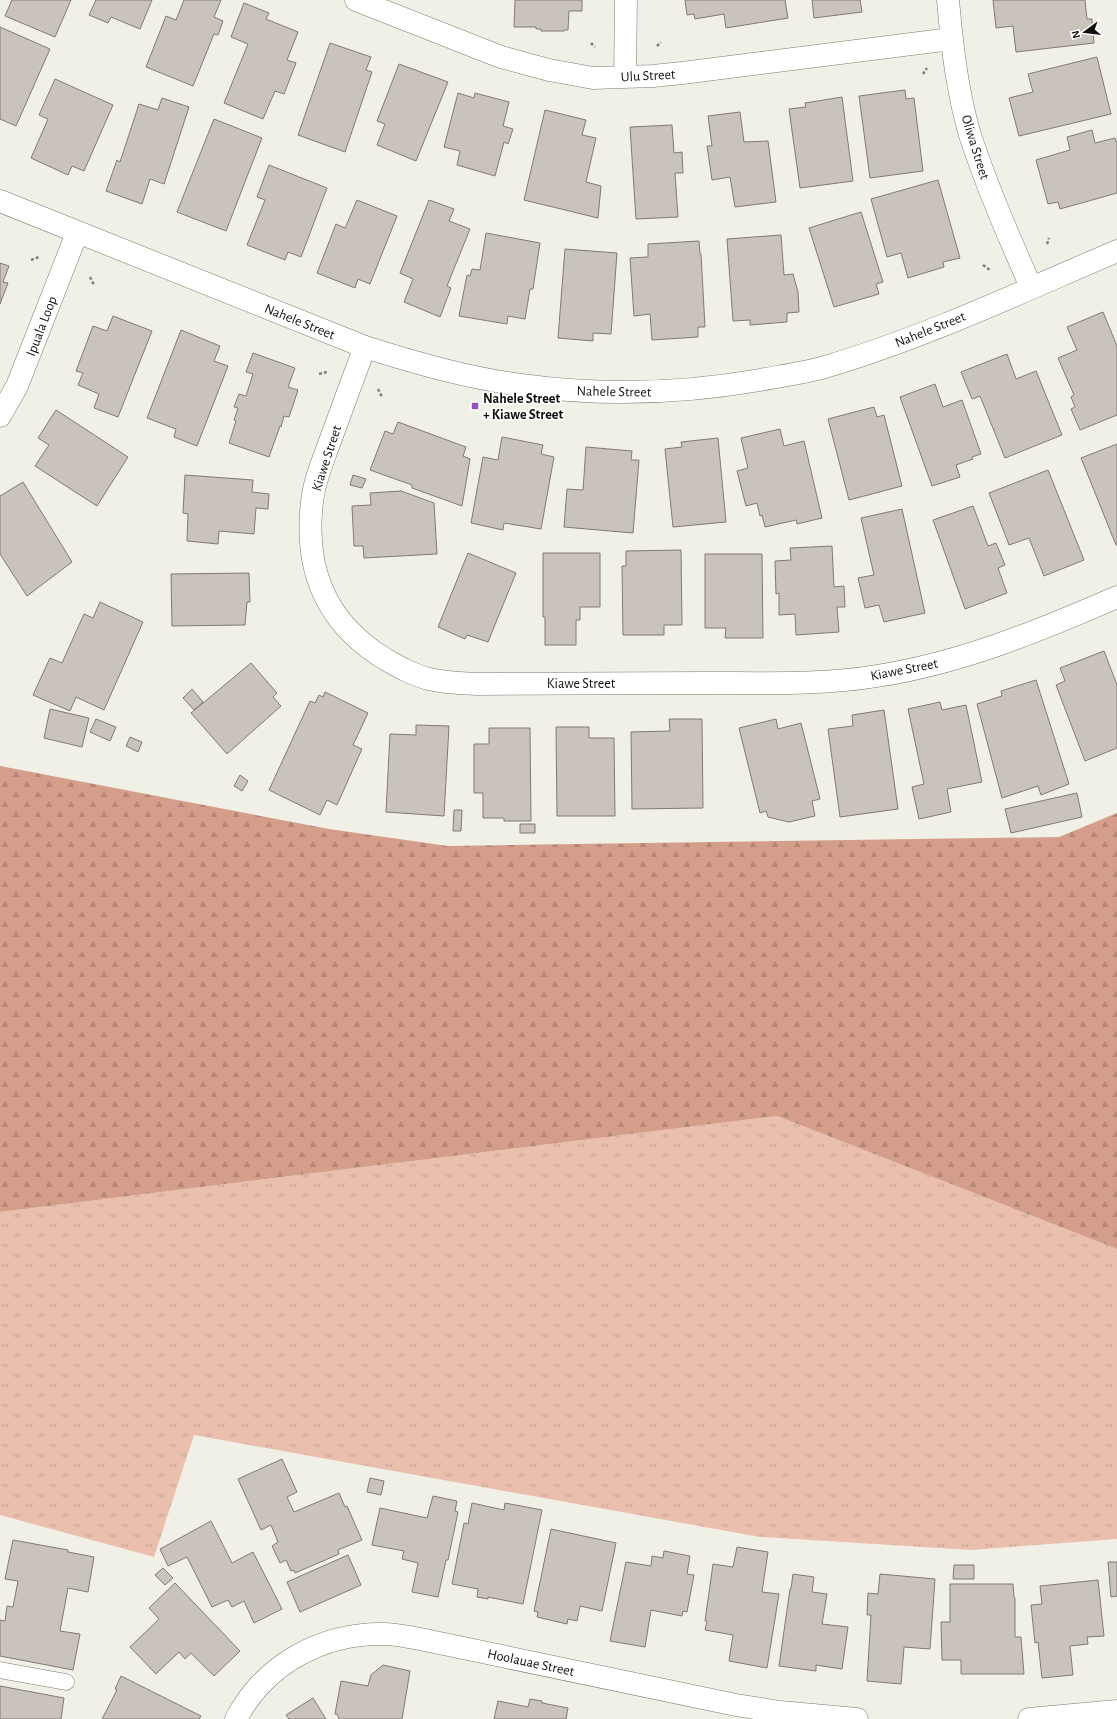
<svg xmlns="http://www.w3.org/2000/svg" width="1117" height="1719" viewBox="0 0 1117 1719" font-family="'Alegreya Sans',sans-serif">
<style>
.grass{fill:url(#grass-tufts)}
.forest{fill:url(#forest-firs)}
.building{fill:#cac3bb;stroke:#807a72}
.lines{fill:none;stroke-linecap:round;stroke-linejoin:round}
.service-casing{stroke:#7a7a70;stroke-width:17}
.minor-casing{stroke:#7a7a70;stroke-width:23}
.tertiary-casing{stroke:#7a7a70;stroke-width:23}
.path{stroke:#818079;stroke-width:2.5;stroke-dasharray:3 2;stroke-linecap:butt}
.service{stroke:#fff;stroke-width:16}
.minor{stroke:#fff;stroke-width:22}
.tertiary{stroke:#fff;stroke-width:22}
.poi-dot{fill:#984fc2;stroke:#fff;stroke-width:1.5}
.labels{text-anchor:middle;stroke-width:3.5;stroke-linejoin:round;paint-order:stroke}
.street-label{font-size:14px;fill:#100f0c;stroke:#fff}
.poi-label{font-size:14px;font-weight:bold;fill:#100f0c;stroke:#fff;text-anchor:start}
</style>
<defs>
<pattern id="grass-tufts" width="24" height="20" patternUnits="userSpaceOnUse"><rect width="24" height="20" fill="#eabfae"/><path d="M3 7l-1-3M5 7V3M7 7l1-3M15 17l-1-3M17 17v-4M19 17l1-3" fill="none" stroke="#c8a394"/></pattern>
<pattern id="forest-firs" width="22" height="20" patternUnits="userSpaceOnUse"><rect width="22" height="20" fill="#d49e8a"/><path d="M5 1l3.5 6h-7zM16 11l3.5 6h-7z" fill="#b58776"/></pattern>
</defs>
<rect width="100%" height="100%" fill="#f1f0e6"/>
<path class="grass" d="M777,1116L1117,1249V1539L971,1550L760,1537L194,1435L154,1557L0,1515V1212Z"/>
<path class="forest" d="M0,766L329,829L448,846L1059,837L1117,813V1249L777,1116L0,1212Z"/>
<path class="building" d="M12,0H71L55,37L5,16Z
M96,0H152L140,29L111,17L108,23L89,15Z
M184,0H221L214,17L223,21L218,35L214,34L193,86L146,67L166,16L176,20Z
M515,0H582V11H569L568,30H564V31H541V29H536V27H514Z
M685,0H785L788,18L726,28L724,14L695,19L694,14L687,15Z
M812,0H860L862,12L814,18Z
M993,0H1085L1087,19H1092L1094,43L1016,52L1013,26L996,28Z
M244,3L269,13L266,19L298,32L287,60L296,63L284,94L275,91L263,119L224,103L248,44L231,37Z
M0,27L50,49L16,126L0,119Z
M330,43L371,57L366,70L372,72L345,152L298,135Z
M1097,57L1111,114L1019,136L1009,98L1033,92L1028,74Z
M399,64L448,82L416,161L377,145L385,124L377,121Z
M55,79L113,105L84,171L72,166L68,175L31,158L48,119L39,115Z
M905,90L906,99L914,98L923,171L870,178L859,96Z
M458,93L474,98L475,93L509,102L503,126L513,129L508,144L504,142L495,176L457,165L460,151L444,147Z
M842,97L853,181L800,188L789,109L806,107L805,103Z
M162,98L189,107L164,184L150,179L142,204L106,191L117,160L120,162L139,104L158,110Z
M545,110L586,120L582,135L596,138L586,182L601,186L598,218L524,200Z
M740,112L744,142L768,141L776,202L735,207L730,177L712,180L707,146H712L708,116Z
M214,119L262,138L226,231L177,212Z
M672,125L674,153L682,152L683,173H675L678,217L636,219L630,127Z
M1092,130L1095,143L1115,138L1117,143V193L1060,209L1058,202L1048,204L1036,160L1070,150L1067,137Z
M269,165L327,188L301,257L288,252L285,260L247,245L265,200L257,197Z
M938,180L960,258L943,262L944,267L908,278L901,253L887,257L871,199Z
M357,200L397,216L370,284L358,279L355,288L317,273L336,224L345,228Z
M429,200L454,209L449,221L470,229L447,286L451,288L440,317L404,302L413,279L400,273Z
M861,212L883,282L876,284L879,294L834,307L809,228Z
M486,233L540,243L533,289H530L525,319L508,316L507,324L459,316L467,275L470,276L472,269L480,270Z
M781,235L784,275L793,274L798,292L799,312L787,313V322L750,325V320L733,321L727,239Z
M699,241L700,254H701L705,327H698V337L652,340L650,314L634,316L630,258L648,257V244Z
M565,249L617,253L611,334L593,333V341L558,338Z
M0,263L9,266L3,282L8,283L0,304Z
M1103,312L1117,346V415L1080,430L1071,409L1075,407L1071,397L1074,395L1058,358L1077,350L1067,327Z
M113,316L152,331L118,417L94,408L99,394L78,385L83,373L76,371L93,326L107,331Z
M181,330L220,346L214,361L228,366L197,446L174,437L176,429L147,418Z
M253,353L295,368L288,387L298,390L289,417L284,416L281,427L280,426L269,457L229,443L236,421L234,420L238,408L234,407L239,394L246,396L253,374L246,372Z
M1007,354L1016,379L1036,371L1062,435L1005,458L980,396L972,399L961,372Z
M935,384L943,407L962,400L981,454L972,457L973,459L956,465L960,477L932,486L900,397Z
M874,407L877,417L884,415L902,486L849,500L828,419Z
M56,410L128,457L97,506L35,466L49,445L38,438Z
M398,422L466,447L463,456L470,459L462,506L412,488V485L370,470L385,431L393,434Z
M780,429L784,446L804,441L822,518L797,524L796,520L765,527L762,515L760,516L757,503L746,506L737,471L748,468L741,438Z
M502,437L543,445L541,454L554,457L541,529L504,523L503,530L471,523L483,457L498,460Z
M718,438L726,522L673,527L665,449L682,447L681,442Z
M1117,444V545H1116L1081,458Z
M586,447L632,451L631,460H639L633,533L564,527L567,489L583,490Z
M1048,470L1084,560L1044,576L1029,538L1009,545L989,493Z
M185,475L253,480L252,492L269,494L268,509L256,508L254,534L219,531L218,544L187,541L188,514L183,513Z
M353,475L366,479L362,488L350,485Z
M23,482L72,562L27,596L0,554V496Z
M401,491L434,503L437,554L364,558L363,546H354L352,506L371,505L370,493Z
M973,506L988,546L996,543L1005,565L998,568L1007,593L965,609L933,520Z
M902,509L925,613L884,622L879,605L865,608L858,578L874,575L861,518Z
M832,546L834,587L844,586L845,607H837L839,632L796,635L795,614L779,615V593L776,594L775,561L791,560L790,548Z
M681,550L682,625H664V635H623L622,566H626V551Z
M468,553L516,573L488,642L467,635L465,639L438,627Z
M543,553H600V607H580V620H576V645H545V617H543Z
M705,554H762L763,638H725L726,628H705Z
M249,573L250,602H247L245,625L172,626L171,574Z
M100,602L143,622L104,710L76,697L70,711L33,695L50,658L62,663L84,614L93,618Z
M1104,651L1117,685V748L1085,761L1056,685L1065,681L1060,668Z
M251,663L277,693L273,697L281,706L227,754L191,713Z
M1036,680L1069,784L1041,795L1038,786L1002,798L977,704L1002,696L1001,691Z
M192,689L203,702L194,710L183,698Z
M325,692L368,713L353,745L362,749L337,805L327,800L320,815L269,790L310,701L315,703L319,695L323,697Z
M940,702L942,710L966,705L982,782L947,789L951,812L919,819L912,787L924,784L908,709Z
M50,709L89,718L82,747L44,738Z
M884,710L898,809L840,817L828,729L853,726L852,715Z
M96,719L116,727L110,741L90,732Z
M669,719H702L703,808L632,809L631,732L670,731Z
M776,719L778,729L801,723L820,799L812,801L815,816L789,822L768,817L766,811L760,813L739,728Z
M416,725L449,726L444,816L386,812L390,734L416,735Z
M556,727H589V738H614L615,816H557Z
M489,728H530L531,821H504V818H483V793H474V744H489Z
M130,737L142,742L138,752L126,746Z
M240,775L248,781L242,791L234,786Z
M1077,793L1082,817L1011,833L1005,809Z
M454,810H462L461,831H453Z
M520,824H535V833H520Z
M282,1459L297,1492L287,1497L294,1512L339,1493L345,1507L347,1506L362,1540L338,1550L339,1554L295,1573L294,1570L291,1571L286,1560L280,1563L272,1546L278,1542L271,1525L261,1530L238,1479Z
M370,1478L384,1481L381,1495L367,1492Z
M433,1496L457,1501L455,1511L458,1512L448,1560H446L438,1597L412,1592L418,1563L402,1559L404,1551L372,1545L380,1508L427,1518Z
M472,1503L504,1510L505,1503L542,1510L523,1604L488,1597V1599L477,1597L478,1589L452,1584L464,1523L468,1524Z
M211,1521L232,1563L253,1552L282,1609L254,1623L244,1601L232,1607L228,1600L212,1607L187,1557L168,1566L160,1549Z
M551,1529L616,1543L602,1611L580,1606L577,1621L568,1619L567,1624L537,1617L538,1612L534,1611Z
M13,1540L68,1550V1552L94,1557L88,1592L68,1588L60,1631L80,1634L73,1670L0,1656V1620L5,1621L7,1606L13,1607L18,1581L5,1579Z
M737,1547L768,1552L762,1592L779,1594L767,1668L729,1661L733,1635L705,1630L707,1621H705L713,1564L733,1567Z
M664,1551L690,1556L687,1574L694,1575L687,1612L683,1611L682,1616L651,1610L645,1647L610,1641L626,1562L651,1566L652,1556L663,1558Z
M348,1555L361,1585L300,1612L287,1582Z
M1108,1562H1117V1596L1111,1597Z
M954,1565H974V1579H953Z
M163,1568L173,1578L165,1585L155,1575Z
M793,1574L814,1577L812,1592L827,1594L822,1624L848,1627L842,1669L816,1665V1671L779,1666L790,1589H791Z
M880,1574L935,1579L930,1649L904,1647L901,1684L867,1681L871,1615H867L868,1593L878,1594Z
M1098,1580L1104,1636L1087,1637L1088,1644L1070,1646L1073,1675L1042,1678L1038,1642L1035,1643L1031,1605L1042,1604L1040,1586Z
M175,1583L240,1651L214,1676L191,1653L185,1659L179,1652L156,1674L130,1647L159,1619L149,1608Z
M950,1584H1013L1014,1597L1015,1598V1637H1021L1024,1674H961V1660H942L941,1622H950Z
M383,1665L410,1671L402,1719H339L337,1714H335L341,1681L368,1686L371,1675Z
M121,1676L201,1716L199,1719H102L117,1690L115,1689Z
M0,1686L64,1698L61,1719H0Z
M313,1698L326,1719H289L286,1715Z
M530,1699L542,1701V1703L568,1708L566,1719H494L498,1701L528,1707Z"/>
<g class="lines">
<defs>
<path id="service" d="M0,1670L66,1682"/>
<path id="minor" d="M356,0L501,57L549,70L593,78L653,76L682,73L951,39
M948,0C952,45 957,91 970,135C987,187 1009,237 1031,287
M625,77L626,0
M365,347C353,378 342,409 330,441C323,461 314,481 312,502C304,570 326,623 385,659C399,667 413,675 429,679C445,683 461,683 477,684C555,683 633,683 710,683C766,683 823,685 877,676C961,663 1039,631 1117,597
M0,416L17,386L77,233
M236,1719C265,1664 322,1633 384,1634C396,1634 408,1637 420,1639L736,1705L780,1712L857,1719
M1029,1719L1117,1711"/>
<path id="tertiary" d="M0,201L365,347C416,363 468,378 521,385C601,396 680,394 760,380C781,376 804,373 825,367C926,337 1021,292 1117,251"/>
</defs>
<use href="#service" class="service-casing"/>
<use href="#minor" class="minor-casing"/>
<use href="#tertiary" class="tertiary-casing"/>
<path class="path" d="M591,43L595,47
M657,46L661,42
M923,74L927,68
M1047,244L1049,238
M31,260L39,257
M983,265L990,270
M90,277L94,285
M319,374L327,372
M378,389L382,397"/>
<use href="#service" class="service"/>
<use href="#minor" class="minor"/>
<use href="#tertiary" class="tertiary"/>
</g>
<rect class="poi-dot" x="471" y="402" width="8" height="8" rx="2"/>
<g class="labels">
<g class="street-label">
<text transform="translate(648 75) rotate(-3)" y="5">Ulu Street</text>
<text transform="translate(976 147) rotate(73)" y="5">Oliwa Street</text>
<text transform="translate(300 321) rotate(22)" y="5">Nahele Street</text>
<text transform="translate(41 326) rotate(-69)" y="5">Ipuala Loop</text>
<text transform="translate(930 329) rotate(-22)" y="5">Nahele Street</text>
<text transform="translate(614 391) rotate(1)" y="5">Nahele Street</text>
<text transform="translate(326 458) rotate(-72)" y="5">Kiawe Street</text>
<text transform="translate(904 669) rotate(-11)" y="5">Kiawe Street</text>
<text x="581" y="688">Kiawe Street</text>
<text transform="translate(531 1662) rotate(12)" y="5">Hoolauae Street</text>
</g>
<g class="poi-label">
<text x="483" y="403">Nahele Street<tspan x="483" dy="16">+ Kiawe Street</tspan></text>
</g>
</g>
<g transform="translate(1085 32) rotate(255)" stroke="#ffffff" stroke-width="3" paint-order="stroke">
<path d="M0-3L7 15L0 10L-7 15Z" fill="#100f0c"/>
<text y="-6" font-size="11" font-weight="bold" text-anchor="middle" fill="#100f0c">N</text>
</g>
</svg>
